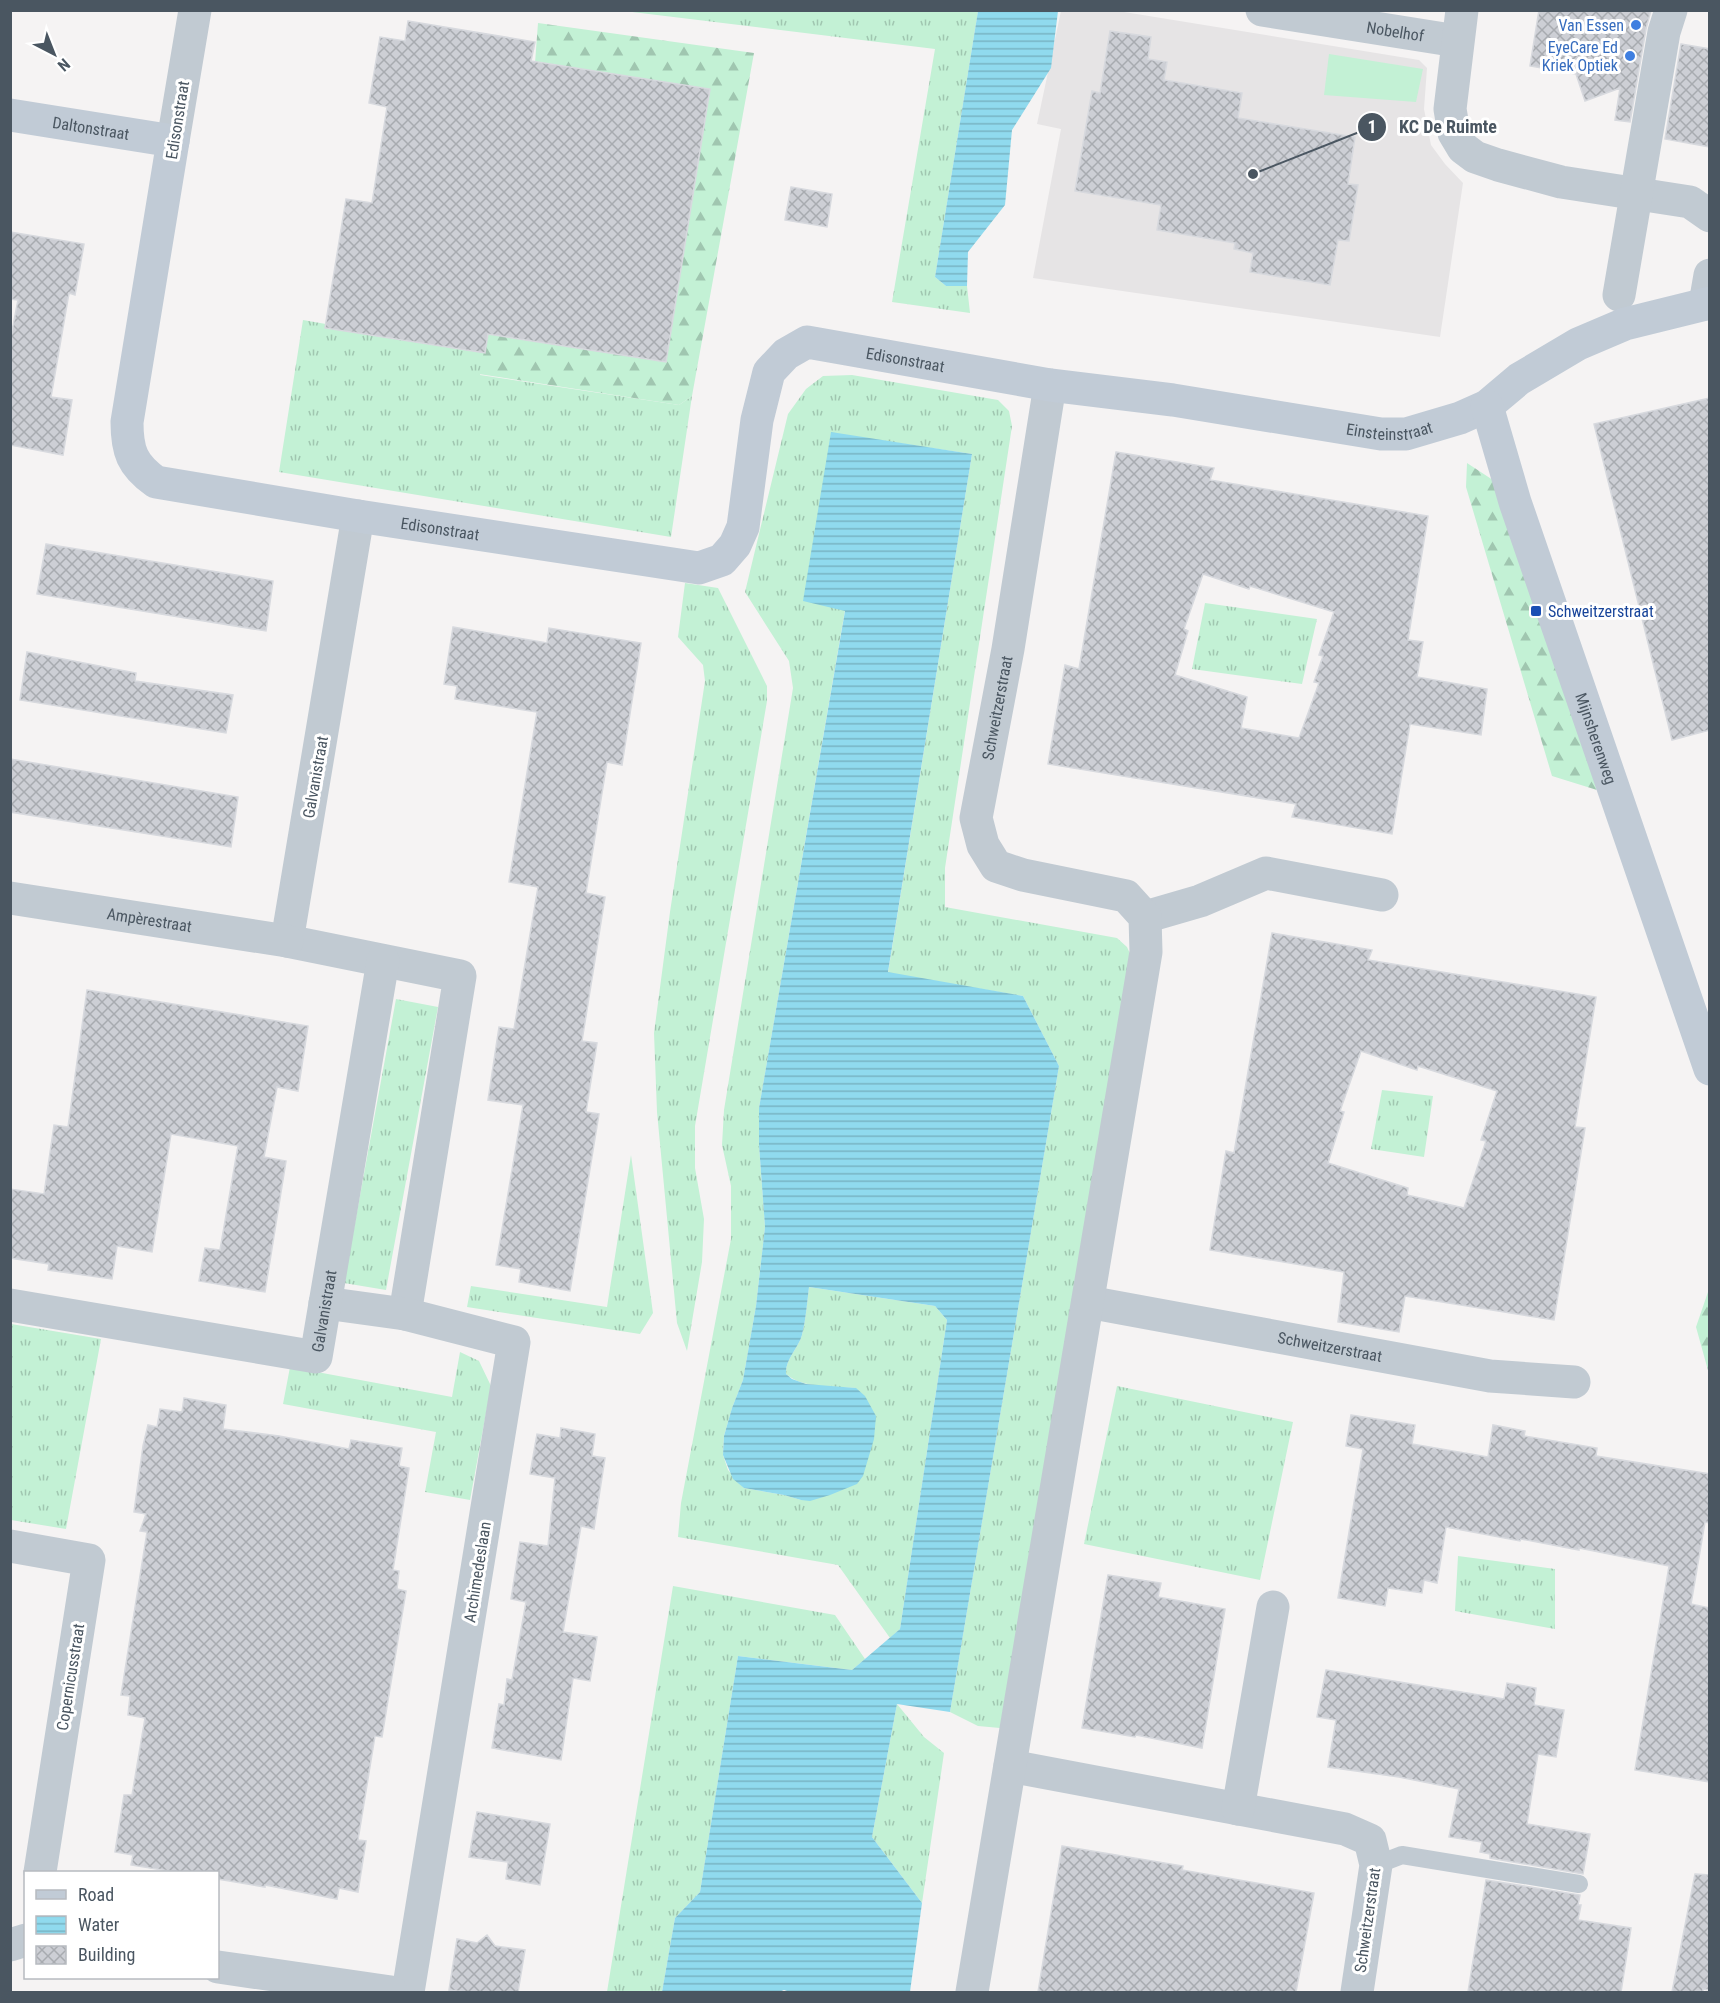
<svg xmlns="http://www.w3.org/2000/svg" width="1720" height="2003" viewBox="0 0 1720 2003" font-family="'Roboto Condensed',sans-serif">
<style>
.education{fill:#e6e4e5}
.grass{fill:url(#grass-tufts)}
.forest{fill:url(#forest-firs)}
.garden{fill:#c3f1d5}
.water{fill:url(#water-rules)}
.building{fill:url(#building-cross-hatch);stroke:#d7d9de;stroke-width:1.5;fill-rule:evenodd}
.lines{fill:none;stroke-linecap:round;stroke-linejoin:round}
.lane{stroke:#c1cad2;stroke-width:18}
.street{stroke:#c1cad2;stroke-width:33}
.secondary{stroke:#c1cbd6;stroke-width:33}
.shop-dot{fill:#3f7fe0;stroke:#fff;stroke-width:2}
.transit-dot{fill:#1a4fb4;stroke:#fff;stroke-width:2}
.labels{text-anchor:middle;stroke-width:6;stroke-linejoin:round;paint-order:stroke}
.shop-label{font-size:16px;fill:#366cbe;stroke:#fff;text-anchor:end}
.street-label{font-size:16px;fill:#4a5661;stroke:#fff}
.transit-label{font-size:16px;fill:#164399;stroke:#fff;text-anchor:start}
.leader{fill:none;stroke:#4a5661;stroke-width:2}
.callout-dot{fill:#4a5661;stroke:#fff;stroke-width:2}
.mark-label{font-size:18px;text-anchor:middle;font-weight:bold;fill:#fff}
.callout-label{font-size:18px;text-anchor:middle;font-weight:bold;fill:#4a5661;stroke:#fff;stroke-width:6;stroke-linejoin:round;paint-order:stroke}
</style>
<defs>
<pattern id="grass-tufts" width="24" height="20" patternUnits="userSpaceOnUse" patternTransform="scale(1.5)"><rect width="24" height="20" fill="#c3f1d5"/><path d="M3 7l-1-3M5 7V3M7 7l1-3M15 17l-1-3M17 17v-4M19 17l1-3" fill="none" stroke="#a0c6b0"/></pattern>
<pattern id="forest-firs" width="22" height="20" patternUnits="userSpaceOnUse" patternTransform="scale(1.5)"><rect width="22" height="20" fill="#c3f1d5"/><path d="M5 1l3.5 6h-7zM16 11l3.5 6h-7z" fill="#a0c6b0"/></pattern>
<pattern id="water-rules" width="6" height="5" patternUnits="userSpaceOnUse" patternTransform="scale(1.5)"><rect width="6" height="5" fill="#90daee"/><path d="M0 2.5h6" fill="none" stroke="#78b4c4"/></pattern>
<pattern id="building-cross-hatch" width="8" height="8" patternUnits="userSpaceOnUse" patternTransform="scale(1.5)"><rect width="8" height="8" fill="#cdcfd5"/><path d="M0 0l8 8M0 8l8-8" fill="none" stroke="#a8abb0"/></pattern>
</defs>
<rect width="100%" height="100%" fill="#f5f3f3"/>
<path class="education" d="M1061,11H1118L1419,60L1427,68L1424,109L1431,145L1445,164L1463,183L1440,337L1033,278L1061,129L1037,124Z"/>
<path class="grass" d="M624,11H978L935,277L946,286H967L970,313L892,302L935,49Z
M303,320L485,352L480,375L679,405L692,396L671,537L279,472Z
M852,375L998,400L1009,411L1012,426L945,868V907L1117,938L1127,947L1132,958L1000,1728L978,1726L950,1712L1059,1066L1023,996L888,973L972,454L831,433L845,610L759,1108V1145L765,1227L756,1306L743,1380L732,1408L724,1436L723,1455L728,1470L744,1488L784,1495L801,1500L856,1388C834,1386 803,1389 786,1374C785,1359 798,1349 802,1335C806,1319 807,1303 809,1287L935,1306L947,1320L900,1629L890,1638L838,1565L678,1537L681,1503L731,1239V1186L722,1145L724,1110L793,688L789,661L745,592L788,414L806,389L823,376Z
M685,583L718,588L767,686V701L695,1126V1168L704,1219L702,1262L687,1351L677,1323L657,1112L654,1033L670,912L705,681L703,665L678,637Z
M1205,603L1317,619L1302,684L1192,669Z
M396,999L438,1007L386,1290L344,1283Z
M1382,1090L1433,1096L1424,1157L1371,1149Z
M631,1155L653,1313L640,1334L467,1307L471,1286L607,1307Z
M11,1324L101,1339L66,1529L11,1520Z
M460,1352L479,1361L491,1386L470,1500L425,1492L436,1432L283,1404L290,1367L452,1397Z
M1117,1386L1293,1422L1260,1580L1084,1544Z
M1458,1556L1555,1569V1629L1455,1611Z
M673,1586L835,1615L865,1659L852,1670L738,1656L700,1892L675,1918L662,1992H607Z
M897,1704L924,1737L944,1753L922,1903L872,1837Z"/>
<path class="forest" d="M538,23L754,53L692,396L679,405L479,374L489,329L535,63Z
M1467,463L1499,484L1597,790L1552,776L1466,487Z
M1709,1289V1374L1696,1327Z"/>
<path class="garden" d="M1329,54L1423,69L1416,102L1324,95Z"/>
<path class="water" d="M978,11H1058L1051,68L1012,130L1005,205L968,252L967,286H946L935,277Z
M831,432L972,454L888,972L1023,996L1059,1066L950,1712L897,1704L872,1837L922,1903L910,1992H790L784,1990L779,1992H662L675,1918L700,1892L738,1656L852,1670L900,1629L947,1320L935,1306L809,1287C807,1303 806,1319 802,1335C798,1349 785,1359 786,1374L792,1379L806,1384L856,1388L865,1396L876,1416L874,1439L863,1476L857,1484L830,1495L810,1501L801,1500L784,1495L744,1488L733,1479L723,1455L724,1436L732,1408L743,1380L756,1306L765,1227L759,1145V1108L845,611L803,601Z"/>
<path class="building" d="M1539,10H1651L1646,29L1630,122L1615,120L1620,88L1585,101L1576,74L1530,66Z
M408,21L535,42L531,61L710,89L666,362L488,334L485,353L325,328L346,199L372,203L387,107L369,103L380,37L405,41Z
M1110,31L1151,37L1148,59L1167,62L1164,80L1242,93L1238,118L1355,137L1348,184L1358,185L1349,241L1338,240L1330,285L1250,272L1253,253L1234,249L1235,243L1157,230L1161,205L1075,191L1092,91L1100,93Z
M1681,44L1710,49V147L1665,139Z
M791,187L832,194L827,227L785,220Z
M10,232L84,244L75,295L69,293L51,397L72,400L63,455L10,445V341L18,300L10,299Z
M1710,398V730L1672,740L1594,424Z
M1116,452L1214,468L1210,480L1428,516L1408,640L1423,642L1417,677L1487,689L1481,735L1410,724L1392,834L1292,817L1296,804L1048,764L1065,665L1079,669ZM1203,574L1249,589L1250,586L1334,612L1319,655L1323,656L1314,682L1319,683L1299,738L1241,728L1247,697L1175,675L1188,631L1184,629Z
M46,544L273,581L266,631L37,594Z
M453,627L547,643L549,628L641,643L622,765L607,762L586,893L605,897L582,1041L597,1043L586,1112L599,1114L570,1291L519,1282L521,1269L496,1265L523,1105L488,1100L499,1027L514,1029L538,887L509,882L537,712L455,699L457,686L444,684Z
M27,652L136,673L135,681L233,695L226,733L20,700Z
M10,759L238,797L231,847L10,812Z
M1272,933L1372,950L1368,960L1596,997L1575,1127L1585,1128L1554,1320L1405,1296L1399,1332L1338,1322L1344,1272L1210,1250L1226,1151L1234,1153ZM1361,1051L1417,1070L1418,1066L1497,1091L1481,1140L1486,1141L1464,1208L1407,1195L1408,1188L1328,1163L1344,1112L1340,1111Z
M87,990L308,1026L298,1091L277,1087L264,1157L286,1161L265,1292L199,1281L205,1248L220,1250L238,1146L171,1134L152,1252L117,1246L112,1279L48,1270L49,1264L10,1258V1189L44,1194L54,1125L68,1127Z
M184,1398L226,1405L223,1429L279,1436L349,1449L351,1440L402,1448L399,1466L409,1468L393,1570L399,1571L397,1589L406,1591L382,1737L375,1736L358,1840L366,1841L358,1892L339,1888L337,1899L265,1885V1887L218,1879V1872H175L131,1865L133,1855L115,1852L124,1795H132L145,1718L128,1715L130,1696L121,1695L147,1532L140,1531L146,1514L134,1512L143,1446L148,1425L157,1427L160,1409L182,1412Z
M1351,1415L1415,1425L1412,1444L1488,1457L1493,1425L1525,1431L1524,1436L1597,1448L1596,1456L1710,1474V1523L1705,1522L1691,1604L1710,1608V1782L1635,1770L1669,1566L1579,1548V1550L1521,1539L1520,1541L1446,1527L1437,1583L1424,1580L1422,1593L1388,1588L1385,1606L1338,1598L1363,1449L1346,1446Z
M561,1428L595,1434L592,1456L605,1458L594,1529L581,1526L563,1632L597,1637L590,1681L573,1678L561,1760L492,1748L499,1704L504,1705L507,1679L512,1680L526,1602L511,1599L520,1542L548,1546L555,1478L530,1474L537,1434L560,1438Z
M1108,1575L1161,1583L1158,1597L1225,1609L1202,1748L1136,1735L1135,1737L1082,1728Z
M1326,1670L1504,1699L1507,1683L1536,1688L1534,1705L1564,1710L1556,1757L1538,1754L1527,1824L1590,1834L1583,1874L1490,1858V1854L1480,1852L1482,1842L1449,1837L1459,1789L1399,1777L1328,1767L1336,1720L1317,1717Z
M477,1812L550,1824L540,1885L506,1879L508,1862L469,1857Z
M1062,1846L1183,1866L1182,1870L1314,1893L1296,1992H1038Z
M1695,1874L1710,1875V1990L1703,1989V1992H1672Z
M1486,1880L1580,1895L1578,1905H1581L1578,1920L1631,1928L1621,1992H1468Z
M487,1935L495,1946L525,1950L518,1992H465L449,1990L457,1939L477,1943Z"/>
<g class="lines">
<path class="lane" d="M1376,1865L1402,1855L1579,1884"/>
<g class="street">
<path id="s1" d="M1262,10L1457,41"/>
<path d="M1462,10L1450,109L1454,133L1463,148L1475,157L1498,165L1561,182L1690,202L1710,216"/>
<path d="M173,141L195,10"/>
<path d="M1619,295L1664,32L1671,10"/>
<path d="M1705,304L1710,275"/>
<path d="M358,516L287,941L460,976L405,1314"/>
<path id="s2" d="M10,898L287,941"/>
<path d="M1145,917L1200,901L1266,873L1382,895"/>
<path id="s3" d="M1088,1302L1490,1376L1574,1382"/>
<path d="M325,1303L405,1314L514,1342L408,1992"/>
<path id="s4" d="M10,1305L316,1357L383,961"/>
<path d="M10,1546L89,1560L40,1872"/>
<path d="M1010,1766L1345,1829L1370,1840L1376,1865L1357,1992"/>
<path d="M1238,1809L1273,1607"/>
<path d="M10,1945L26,1940"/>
<path d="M218,1967L391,1992"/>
<path id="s5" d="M972,1992L1146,952L1145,917L1126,896L1023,875L996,866L983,845L976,818L1008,649L1050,385"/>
</g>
<g class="secondary">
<path id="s6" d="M10,115L173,141L127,422C127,451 132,465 156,482L358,516L699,568L722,560L735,545L743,527L757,420L769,372L786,354L807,342L1050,385L1173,400L1381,434H1406L1460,418L1487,406L1519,379L1578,344L1625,324L1710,303"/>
<path id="s7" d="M1487,406L1515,502L1710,1069"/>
</g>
</g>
<g class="shop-dot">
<circle cx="1636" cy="25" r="6"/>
<circle cx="1630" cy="56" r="6"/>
</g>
<rect class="transit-dot" x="1530" y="605" width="12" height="12" rx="3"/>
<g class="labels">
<g class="shop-label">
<text x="1624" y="31">Van Essen</text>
<text x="1618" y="53">EyeCare Ed<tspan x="1618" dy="18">Kriek Optiek</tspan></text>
</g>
<g class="street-label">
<text dy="6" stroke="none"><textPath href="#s1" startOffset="135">Nobelhof</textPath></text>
<text transform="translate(177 120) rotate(-81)" y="6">Edisonstraat</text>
<text dy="6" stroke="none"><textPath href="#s6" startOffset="82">Daltonstraat</textPath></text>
<text dy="6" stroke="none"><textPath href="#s6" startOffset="1440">Edisonstraat</textPath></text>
<text dy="6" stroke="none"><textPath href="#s6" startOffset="1930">Einsteinstraat</textPath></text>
<text dy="6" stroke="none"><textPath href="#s6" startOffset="808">Edisonstraat</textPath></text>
<text dy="6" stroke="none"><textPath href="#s5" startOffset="1416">Schweitzerstraat</textPath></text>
<text dy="6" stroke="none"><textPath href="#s7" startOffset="350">Mijnsherenweg</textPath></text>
<text transform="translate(315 777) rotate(-80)" y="6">Galvanistraat</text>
<text dy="6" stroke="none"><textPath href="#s2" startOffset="141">Ampèrestraat</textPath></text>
<text dy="6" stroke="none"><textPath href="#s4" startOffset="357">Galvanistraat</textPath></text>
<text dy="6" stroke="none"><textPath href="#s3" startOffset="246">Schweitzerstraat</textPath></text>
<text transform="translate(477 1572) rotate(-81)" y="6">Archimedeslaan</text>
<text transform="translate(70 1677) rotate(-81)" y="6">Copernicusstraat</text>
<text transform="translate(1367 1920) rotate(-82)" y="6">Schweitzerstraat</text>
</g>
<g class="transit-label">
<text x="1548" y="617">Schweitzerstraat</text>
</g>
</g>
<path class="leader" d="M1253 174L1372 127"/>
<g class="callout-dot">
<circle cx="1253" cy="174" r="6"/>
<circle cx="1372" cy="127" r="15"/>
</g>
<g class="mark-label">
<text x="1372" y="133">1</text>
</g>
<g class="callout-label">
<text x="1448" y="133">KC De Ruimte</text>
</g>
<rect width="1720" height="2003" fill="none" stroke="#4a5661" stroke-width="24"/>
<rect x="24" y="1871" width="195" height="108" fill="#ffffff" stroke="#b7bbc0" stroke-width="1.5"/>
<rect x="36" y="1890" width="30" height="9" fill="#c1cbd6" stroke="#b7bbc0" stroke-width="1.5"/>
<text x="78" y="1901" font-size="18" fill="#4a5661">Road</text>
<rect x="36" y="1916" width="30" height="18" fill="url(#water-rules)" stroke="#b7bbc0" stroke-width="1.5"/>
<text x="78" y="1931" font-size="18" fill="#4a5661">Water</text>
<rect x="36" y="1946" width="30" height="18" fill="url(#building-cross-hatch)" stroke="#b7bbc0" stroke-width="1.5"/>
<text x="78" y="1961" font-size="18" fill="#4a5661">Building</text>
<g transform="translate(54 54) rotate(138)" stroke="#ffffff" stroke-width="4.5" paint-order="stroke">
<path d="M0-4.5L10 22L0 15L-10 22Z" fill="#4a5661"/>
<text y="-9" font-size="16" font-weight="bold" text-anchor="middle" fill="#4a5661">N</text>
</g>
</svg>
